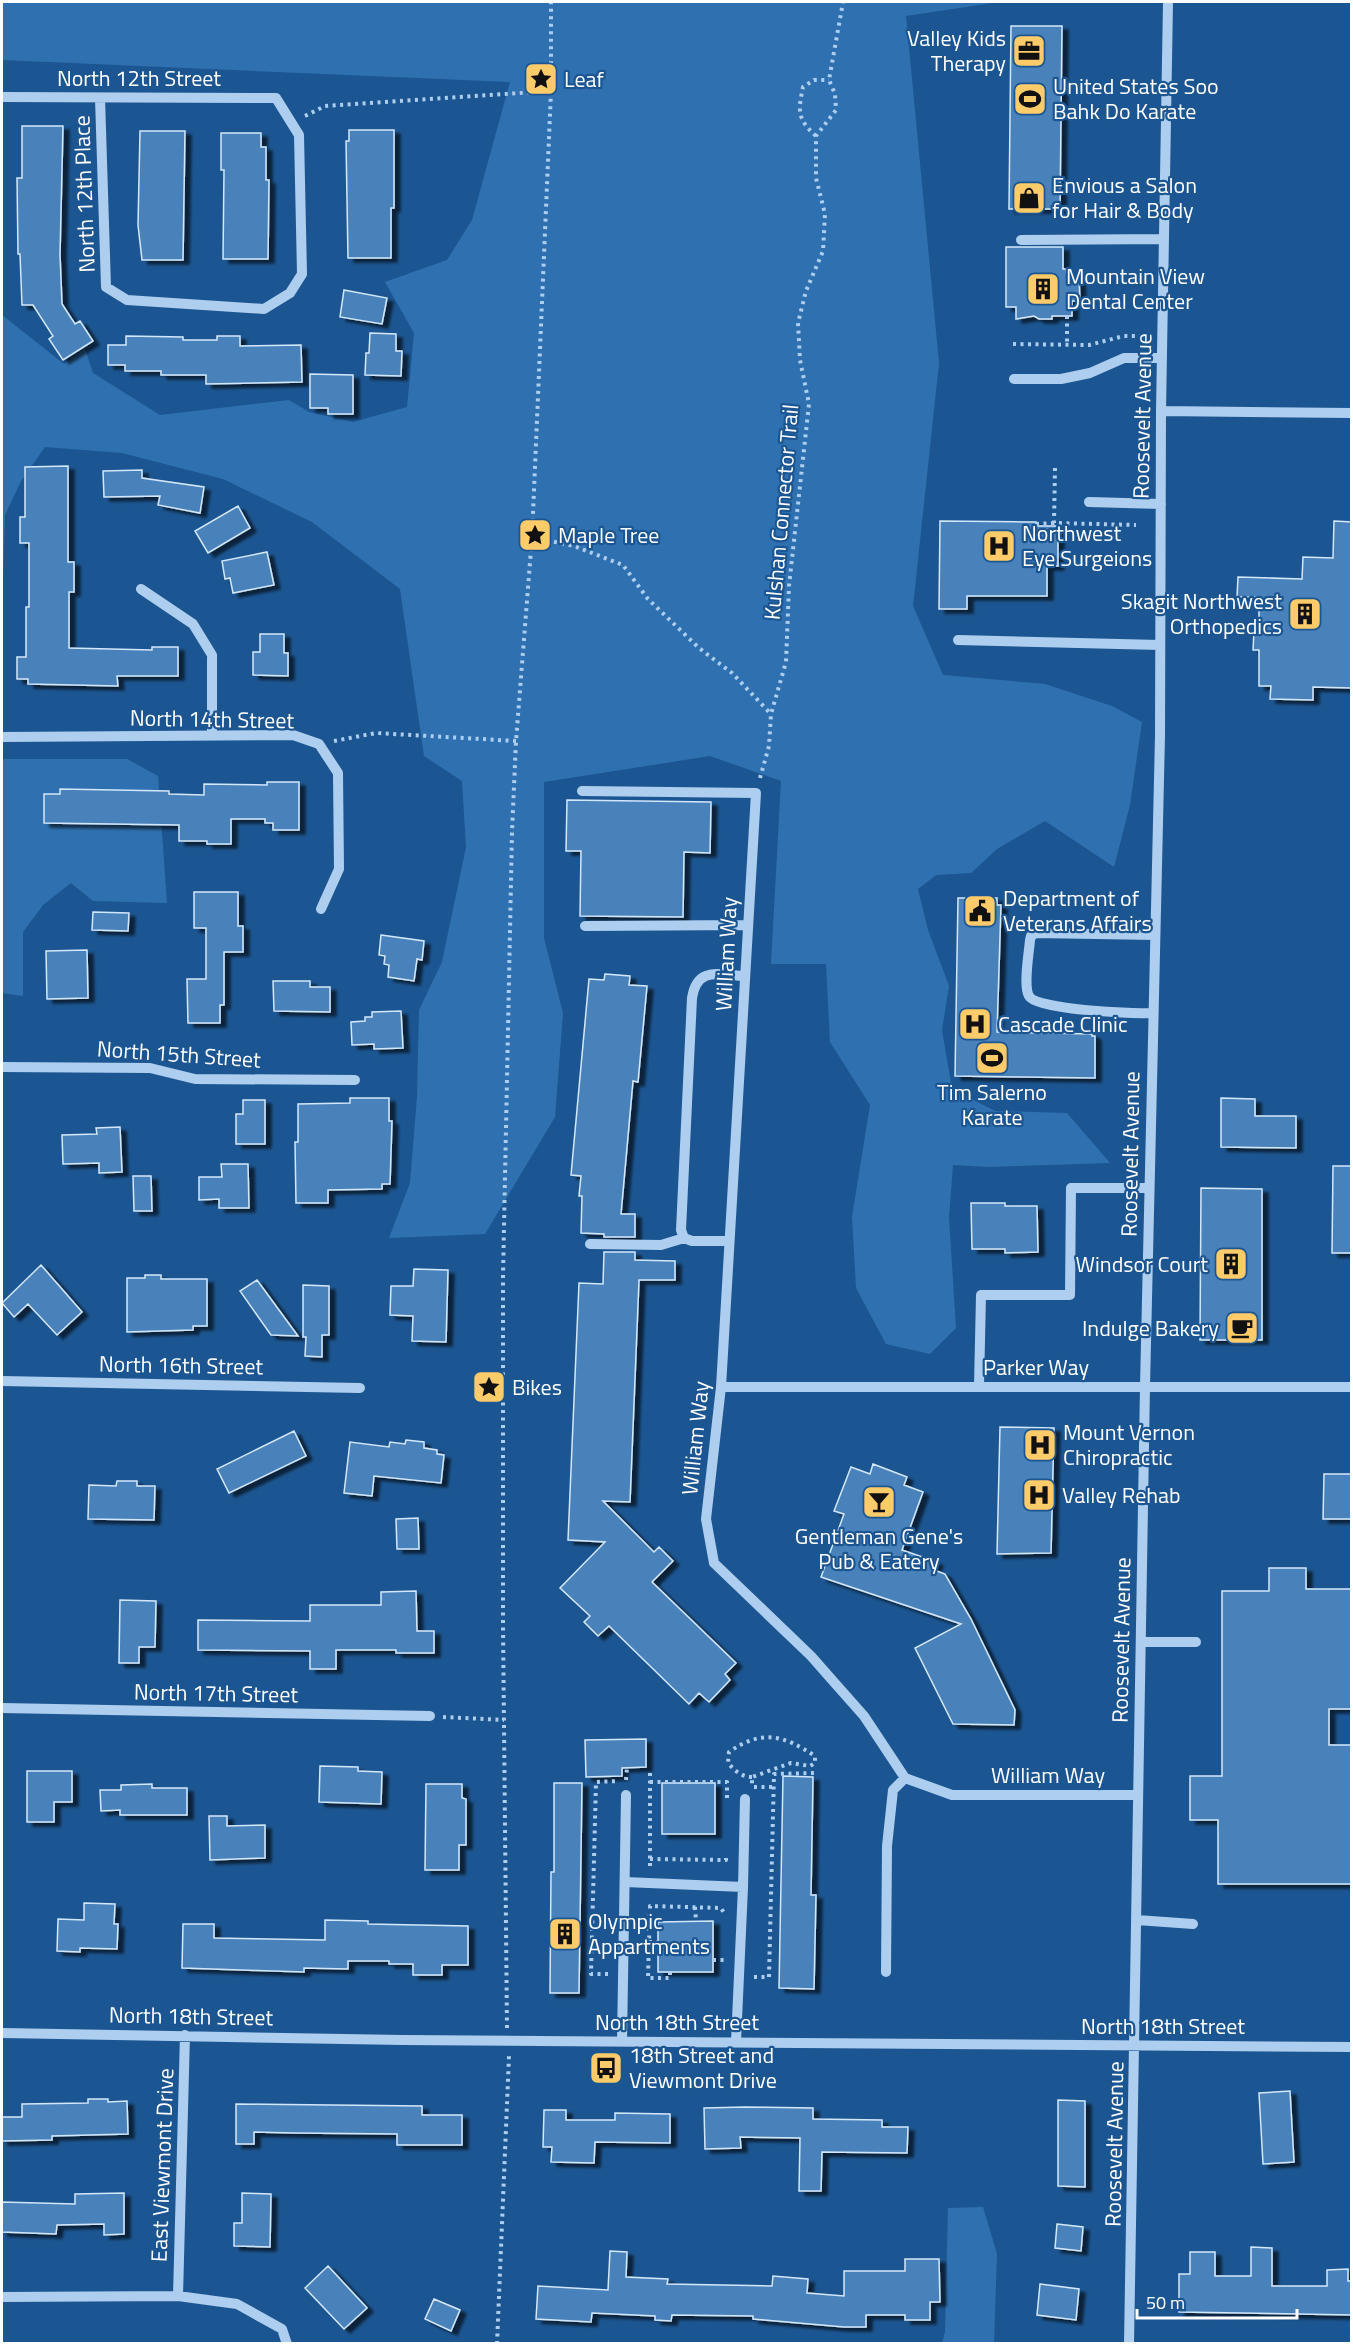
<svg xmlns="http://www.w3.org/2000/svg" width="1353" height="2345" viewBox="0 0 1353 2345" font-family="'Titillium Web',sans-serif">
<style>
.green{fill:#2f71b0}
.building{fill:#4982bb;stroke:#d3e7fa;stroke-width:1.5;filter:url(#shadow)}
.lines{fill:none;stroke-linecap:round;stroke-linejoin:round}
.path{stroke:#adceee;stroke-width:4;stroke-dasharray:3 4.5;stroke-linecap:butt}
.minor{stroke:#adceee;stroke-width:10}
.labels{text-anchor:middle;stroke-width:4.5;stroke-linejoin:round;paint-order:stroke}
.poi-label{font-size:22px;fill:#fff;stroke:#1c5692;text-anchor:start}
.street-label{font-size:22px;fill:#fff;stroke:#1c5692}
</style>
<defs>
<filter id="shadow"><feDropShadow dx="6" dy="4" stdDeviation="1.5" flood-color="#0009"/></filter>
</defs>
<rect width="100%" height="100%" fill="#1c5692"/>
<path class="green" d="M2,2H999L906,16L939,363L913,606L943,675L1045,684L1112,706L1142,722L1130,805L1114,867L1045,821L997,849L971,873L936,875L918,889L928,930L949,986L942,1030L952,1089L995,1111L1067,1113L1110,1163L989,1167L953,1165L949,1217L956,1328L930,1354L886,1344L856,1288L852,1217L870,1105L830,1042L826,964H771L781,781L710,756L544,782V938L563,1013L555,1117L485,1234L389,1238L410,1183L417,1097L419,1010L442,962L466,847L462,781L424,756L400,589L312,522L223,479L122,453L45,447L21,481L5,515L2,613V315L64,364L85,349L93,373L160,415L289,400L309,412L353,422L407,407L414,333L385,282L447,260L472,220L510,82L2,60Z
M2,759H127L158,776L167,903L93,901L71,883L43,905L23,932V996L2,993Z
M983,2207L997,2254L994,2343H942L945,2332L948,2208Z"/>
<path class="building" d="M1011,26H1062L1060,209H1009Z
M22,126H63L60,255L62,304L75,324L80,321L93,341L63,360L49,339L53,336L33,305H22L20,254H18L17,178H22Z
M349,130H394V208H391V258H348L346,141H349Z
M140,131H185L183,260H142L138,225Z
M221,133H261V147H266V180H269L268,259H223L224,170H221Z
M1006,247H1063V269H1066L1067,276H1079L1080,301H1072V316H1052V319H1039L1034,316L1016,319V307H1006Z
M344,290L387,298L382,324L340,317Z
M370,333L396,334V351H402L401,376L365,375L366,353H369Z
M126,336L183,337V340H217V336H240V346L301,345L302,382L206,384V375H161V371H125V365H108V345H126Z
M310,374L353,375V414H328V408H310Z
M68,466V562H74V592H69V648L152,650V647H178V676H117L118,686L28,684V679H17V657H26V607H29V543H20V517H25V467Z
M142,470V478L204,487L200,513L158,505L160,496L104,497L103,471Z
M238,506L250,528L208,553L195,531Z
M940,521L1036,522V526H1058V566H1047V596H967V609H939Z
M1334,521L1352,522V688L1313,687V700L1270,699L1271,686H1259V650H1253L1254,631H1259V597H1237L1238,577L1302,579L1303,557L1333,558Z
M267,552L274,585L233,593L230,578L225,579L222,561Z
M260,634H284V653H288V676L253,675V652H260Z
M267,782H299V830H273V823H265V819H231V844H207V841H179V825L44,823V794H60V789L169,791V794L204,795V784L267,785Z
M567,800L711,802L710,853L684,852L683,917L580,916L581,851H566Z
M194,892H238V926H243V952H224V1005H220V1023H188L187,979H206V928H194Z
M958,898H997V905H1001L997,1032L1092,1034V1036H1095V1078L955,1076Z
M93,912L129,913L128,931L92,930Z
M381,935L424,941L422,960L417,959L414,981L388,977L389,965L384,964L385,956L379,955Z
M87,950L88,998L47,999L46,951Z
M605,974L630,976L629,985L647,986L638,1082L633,1081L621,1214H635V1237H604V1234L581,1233L582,1196H579L581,1176L571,1175L589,979L604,980Z
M273,981H310V987H330V1012L274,1011Z
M401,1011L403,1048L374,1049V1044L352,1045L351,1022L365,1021V1017H372V1012Z
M350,1098H389V1121H392L390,1184H382V1189L328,1190V1203H296L295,1142H298V1104L350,1103Z
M1221,1098L1255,1099V1116H1296V1148L1221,1147Z
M243,1100H265V1144H236V1114H243Z
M120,1127L122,1172L99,1173V1163L63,1164L62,1135L97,1134L96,1128Z
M221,1164H248L249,1208H219V1199L199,1200V1177H222Z
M1333,1166H1352V1253H1332Z
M133,1176H151L152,1211H134Z
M1201,1188L1262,1189V1340H1200Z
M971,1203H1005V1206H1037L1038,1252L1005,1253V1249H972Z
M604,1252H635V1260L675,1261V1280H639L630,1502L603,1501L654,1552L659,1547L673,1561L652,1582L736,1663L725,1674L730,1680L709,1702L699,1693L689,1704L609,1626L598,1636L584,1622L590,1616L560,1588L605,1542L568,1540L579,1283L603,1284Z
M41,1265L82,1312L57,1335L28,1304L14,1317L2,1303Z
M414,1269L448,1270L446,1342L412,1341L413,1316L390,1315L391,1286H413Z
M145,1275H161V1279H207V1326H193V1330L127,1332V1278H145Z
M257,1280L298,1336L271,1335L240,1291Z
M303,1285L329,1286V1335H322V1357L305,1356L306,1337H303Z
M1000,1427L1054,1428L1051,1553L997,1554Z
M294,1431L306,1456L229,1493L217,1469Z
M406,1440L424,1442V1448L437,1450V1454L444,1455L441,1483L374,1476L372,1496L344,1493L350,1442L389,1447L390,1442L405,1444Z
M873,1464L907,1477L904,1485L923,1492L902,1550L937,1562L934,1570L945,1574L971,1619L1015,1710L1014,1725L953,1724L915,1648L961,1624L821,1577L844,1514L834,1511L851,1467L870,1474Z
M1324,1474H1352V1519H1323Z
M117,1481H137V1486H155L154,1520L88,1519L89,1485L116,1486Z
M418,1518L419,1549H397L396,1519Z
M1269,1568H1306V1589H1352V1709H1329V1745H1352V1884H1218V1820H1190V1776H1222V1591H1269Z
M416,1591L417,1631H434V1653H396V1650H336V1669H310V1651L198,1650V1620L310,1621V1605H381V1592Z
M120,1600L156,1601L155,1647H139V1663H119Z
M646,1739V1767L622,1768V1776L586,1777L585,1740Z
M320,1766L358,1767V1771L382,1772L381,1804L319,1802Z
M27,1771H72V1802H54V1822H27Z
M783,1776L813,1777L811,1895H816L814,1989L779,1988Z
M554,1783H582L579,1993H550L551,1872H554Z
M662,1783H715V1834H662Z
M152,1784V1788H187V1815H120V1810L101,1811L100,1790H121V1785Z
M426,1784H462V1798L466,1799V1845H459V1870H425Z
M209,1816H227V1826L265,1825V1858L210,1860Z
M84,1903L115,1904L114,1924H118L117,1949L80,1948V1952L57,1951L58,1919L84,1920Z
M325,1920L368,1921V1924L468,1926V1965H442V1975H413V1964H389V1961H348V1969L304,1968V1972L182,1968L183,1924H214V1938L325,1940Z
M713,1921V1972H658V1922Z
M1290,2091L1294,2162L1263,2164L1259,2093Z
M88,2099H108V2102L127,2101L128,2134L52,2136V2140L2,2141V2117H22V2104L88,2103Z
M1058,2100L1085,2101V2187L1058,2186Z
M236,2104L422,2106V2115H462V2145H397V2134L293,2133L254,2132V2144H236Z
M745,2107L813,2108V2119L882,2120V2127H908L907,2153L822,2152L821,2191H799L800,2138L740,2137L741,2148L705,2149L704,2108Z
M544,2110H566V2120H615V2113L670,2114V2143L595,2142L594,2163L551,2162L552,2147H543Z
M124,2193V2234L104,2235V2224L57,2225L56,2234L2,2232V2202L75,2204V2194Z
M242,2193L271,2194L270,2247L234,2246V2223H242Z
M1057,2224L1083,2227L1081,2251L1055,2248Z
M1251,2247L1272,2248V2286H1327V2270L1348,2269V2281H1352V2315L1179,2312V2274H1190V2252H1215V2276H1251Z
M610,2251L627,2252L626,2277L668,2279L667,2284L772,2286L773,2276L808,2279L807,2293L844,2296V2271H905V2259H939L940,2302H930V2320H905V2315H866V2327H844L753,2319V2316L672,2315L671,2321L655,2320V2316L592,2313L591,2322L536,2319L538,2286L608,2290Z
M328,2266L367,2308L344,2329L305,2288Z
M1040,2284L1079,2289L1076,2320L1037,2315Z
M434,2299L460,2310L451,2331L425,2319Z"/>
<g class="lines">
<path class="path" d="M305,116L325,106L551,91
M816,136C797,119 798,111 803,87L814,80H829
M1067,316V345
M1013,344L1089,345L1124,336H1140
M1055,468L1054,523L1136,525
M1036,524L1054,523
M532,537L574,546L623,565L648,599L699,648L732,673L771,714
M334,741L376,733L516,741
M760,778L769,746L771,714L786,662L789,586L809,404L800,360L798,323L806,291L823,251L825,214L816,178V136L836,110L835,94L829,80L843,2
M443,1717L504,1720
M650,1773V1868
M752,1777C742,1777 735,1771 728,1763L729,1752C762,1729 783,1735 815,1756V1763L810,1766L791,1763L752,1777V1787
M626,1780L627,1767
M650,1782H727V1800
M754,1787H774
M650,1859L726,1860V1858
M695,1907L696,1921
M649,1942H658
M713,1960H725
M670,1972V1978H648L650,1906L721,1908L724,1913
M608,1974H591L596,1782L618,1781
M754,1977H769L774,1774L816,1773
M507,2028L503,1625V1276L512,832L516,741L532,537L551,91V2
M497,2344L509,2056"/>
<path class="minor" d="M2,97L276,98L299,135L302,274L290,293L264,309L127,300L106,287L100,98
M1021,240L1164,239
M1014,379H1061L1090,373L1124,358H1162
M1161,411L1352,413
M1089,502L1161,504
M141,589L193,624L212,655V736
M958,640L1160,645
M2,737L293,735L319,744L338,773L339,869L321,909
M582,791L756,793L721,1387L706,1519L714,1563L811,1656L833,1681L864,1716L905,1778L952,1795H1138
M585,926L747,925
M1153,1013C1135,1014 1036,1010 1029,996C1023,986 1029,953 1030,940L1031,936L1036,933L1155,935
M2,1067L150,1068L195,1079L355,1080
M729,1241H692L684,1238L681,1230L692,998C697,966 719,975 744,976
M590,1244L661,1245L684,1238
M2,1381L360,1388
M979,1386L981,1295H1070L1071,1188H1149
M721,1387H1352
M1141,1642H1196
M2,1708L430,1716
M625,1882L743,1887
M1137,1920L1193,1924
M886,1972L887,1846L893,1790L905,1778
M2,2033L403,2040L1352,2047
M622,2041L626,1795
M736,2042L743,1887L745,1799
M178,2296L185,2035
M2,2297L178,2296L237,2304L282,2329L287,2344
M1129,2344L1145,1386L1160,736L1161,411L1168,2"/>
</g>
<defs>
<symbol id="office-square" viewBox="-11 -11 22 22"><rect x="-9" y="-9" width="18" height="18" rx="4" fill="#fecb6a" stroke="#1c5692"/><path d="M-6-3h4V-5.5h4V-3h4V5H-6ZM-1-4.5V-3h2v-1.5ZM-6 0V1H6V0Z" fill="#111"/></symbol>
<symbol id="sight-square" viewBox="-11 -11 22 22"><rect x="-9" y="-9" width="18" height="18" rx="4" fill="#fecb6a" stroke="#1c5692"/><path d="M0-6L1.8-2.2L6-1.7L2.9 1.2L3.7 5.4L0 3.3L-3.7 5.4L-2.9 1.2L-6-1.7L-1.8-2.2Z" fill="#111"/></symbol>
<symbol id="stadium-square" viewBox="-11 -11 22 22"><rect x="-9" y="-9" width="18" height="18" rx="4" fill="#fecb6a" stroke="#1c5692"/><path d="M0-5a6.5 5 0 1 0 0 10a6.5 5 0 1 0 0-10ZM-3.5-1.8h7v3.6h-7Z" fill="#111"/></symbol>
<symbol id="shop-square" viewBox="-11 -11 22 22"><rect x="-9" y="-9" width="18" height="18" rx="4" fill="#fecb6a" stroke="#1c5692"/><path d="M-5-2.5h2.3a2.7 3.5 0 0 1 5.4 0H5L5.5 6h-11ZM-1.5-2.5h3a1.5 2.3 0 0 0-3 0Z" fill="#111"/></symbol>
<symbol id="building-square" viewBox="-11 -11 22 22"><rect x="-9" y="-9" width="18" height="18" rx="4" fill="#fecb6a" stroke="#1c5692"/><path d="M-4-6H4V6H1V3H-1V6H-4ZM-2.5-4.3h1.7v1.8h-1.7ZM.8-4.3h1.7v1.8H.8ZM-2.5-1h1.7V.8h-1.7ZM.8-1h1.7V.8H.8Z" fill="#111"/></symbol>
<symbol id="hospital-square" viewBox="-11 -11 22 22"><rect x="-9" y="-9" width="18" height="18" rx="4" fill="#fecb6a" stroke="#1c5692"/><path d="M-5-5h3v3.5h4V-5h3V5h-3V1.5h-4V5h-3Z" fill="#111"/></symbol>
<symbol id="civic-square" viewBox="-11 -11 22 22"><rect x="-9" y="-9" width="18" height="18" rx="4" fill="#fecb6a" stroke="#1c5692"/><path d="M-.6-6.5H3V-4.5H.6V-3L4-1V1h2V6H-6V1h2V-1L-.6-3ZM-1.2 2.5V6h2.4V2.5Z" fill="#111"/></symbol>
<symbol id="cafe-square" viewBox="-11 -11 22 22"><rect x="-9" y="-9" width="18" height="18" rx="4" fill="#fecb6a" stroke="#1c5692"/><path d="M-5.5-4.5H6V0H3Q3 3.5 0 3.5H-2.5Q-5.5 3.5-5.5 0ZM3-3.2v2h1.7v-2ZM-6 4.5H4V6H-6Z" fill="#111"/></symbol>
<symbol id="bar-square" viewBox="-11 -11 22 22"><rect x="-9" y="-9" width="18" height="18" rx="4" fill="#fecb6a" stroke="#1c5692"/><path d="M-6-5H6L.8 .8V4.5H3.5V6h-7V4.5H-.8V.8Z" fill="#111"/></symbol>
<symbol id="bus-square" viewBox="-11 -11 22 22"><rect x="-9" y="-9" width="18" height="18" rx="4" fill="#fecb6a" stroke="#1c5692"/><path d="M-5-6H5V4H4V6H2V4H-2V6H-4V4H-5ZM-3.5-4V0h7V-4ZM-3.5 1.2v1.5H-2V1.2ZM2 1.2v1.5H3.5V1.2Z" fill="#111"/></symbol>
</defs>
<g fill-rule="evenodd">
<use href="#office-square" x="1010" y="32" width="38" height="38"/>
<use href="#sight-square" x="522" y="60" width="38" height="38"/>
<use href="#stadium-square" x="1011" y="80" width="38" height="38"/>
<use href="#shop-square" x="1010" y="179" width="38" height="38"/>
<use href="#building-square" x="1024" y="270" width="38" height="38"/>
<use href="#sight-square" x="516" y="516" width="38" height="38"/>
<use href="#hospital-square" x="980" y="527" width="38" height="38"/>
<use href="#building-square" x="1286" y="595" width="38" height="38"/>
<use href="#civic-square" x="961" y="892" width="38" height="38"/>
<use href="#hospital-square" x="956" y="1005" width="38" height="38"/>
<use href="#stadium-square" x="973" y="1039" width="38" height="38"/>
<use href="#building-square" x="1212" y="1245" width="38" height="38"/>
<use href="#cafe-square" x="1223" y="1309" width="38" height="38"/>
<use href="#sight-square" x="470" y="1368" width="38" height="38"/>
<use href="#hospital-square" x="1021" y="1426" width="38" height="38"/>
<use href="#hospital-square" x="1020" y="1476" width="38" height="38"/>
<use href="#bar-square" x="860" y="1483" width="38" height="38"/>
<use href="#building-square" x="546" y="1915" width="38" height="38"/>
<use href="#bus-square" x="587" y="2049" width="38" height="38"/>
</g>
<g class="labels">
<g class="poi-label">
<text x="1006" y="46" text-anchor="end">Valley Kids<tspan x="1006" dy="25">Therapy</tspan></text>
<text x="564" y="87">Leaf</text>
<text x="1053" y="94">United States Soo<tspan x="1053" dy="25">Bahk Do Karate</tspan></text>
<text x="1052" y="193">Envious a Salon<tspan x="1052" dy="25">for Hair &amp; Body</tspan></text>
<text x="1066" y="284">Mountain View<tspan x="1066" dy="25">Dental Center</tspan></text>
<text x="1022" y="541">Northwest<tspan x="1022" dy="25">Eye Surgeions</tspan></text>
<text x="558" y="543">Maple Tree</text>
<text x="1282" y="609" text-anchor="end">Skagit Northwest<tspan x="1282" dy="25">Orthopedics</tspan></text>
<text x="1003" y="906">Department of<tspan x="1003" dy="25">Veterans Affairs</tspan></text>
<text x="998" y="1032">Cascade Clinic</text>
<text x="992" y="1100" text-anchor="middle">Tim Salerno<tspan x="992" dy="25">Karate</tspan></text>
<text x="1208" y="1272" text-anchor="end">Windsor Court</text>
<text x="1219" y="1336" text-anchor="end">Indulge Bakery</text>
<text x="512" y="1395">Bikes</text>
<text x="1063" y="1440">Mount Vernon<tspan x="1063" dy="25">Chiropractic</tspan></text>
<text x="1062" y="1503">Valley Rehab</text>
<text x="879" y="1544" text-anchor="middle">Gentleman Gene's<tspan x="879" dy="25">Pub &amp; Eatery</tspan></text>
<text x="588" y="1929">Olympic<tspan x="588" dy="25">Appartments</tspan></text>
<text x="629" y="2063">18th Street and<tspan x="629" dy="25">Viewmont Drive</tspan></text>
</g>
<g class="street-label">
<text x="139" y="86">North 12th Street</text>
<text transform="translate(84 194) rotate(-92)" y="8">North 12th Place</text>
<text transform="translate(1142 416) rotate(-89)" y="8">Roosevelt Avenue</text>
<text transform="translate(781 512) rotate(-85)" y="8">Kulshan Connector Trail</text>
<text transform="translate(212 719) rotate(1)" y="8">North 14th Street</text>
<text transform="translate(726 954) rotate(-87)" y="8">William Way</text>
<text transform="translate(179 1054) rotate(4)" y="8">North 15th Street</text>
<text transform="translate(1130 1154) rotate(-89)" y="8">Roosevelt Avenue</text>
<text transform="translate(181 1365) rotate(1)" y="8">North 16th Street</text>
<text x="1036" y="1375">Parker Way</text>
<text transform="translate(695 1438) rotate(-84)" y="8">William Way</text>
<text transform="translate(1121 1640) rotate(-89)" y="8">Roosevelt Avenue</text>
<text transform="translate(216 1693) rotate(1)" y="8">North 17th Street</text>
<text x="1048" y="1783">William Way</text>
<text transform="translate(191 2016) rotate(1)" y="8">North 18th Street</text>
<text x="677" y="2030">North 18th Street</text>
<text x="1163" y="2034">North 18th Street</text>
<text transform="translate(1114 2144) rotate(-89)" y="8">Roosevelt Avenue</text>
<text transform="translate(162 2165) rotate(-88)" y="8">East Viewmont Drive</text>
</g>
</g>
<rect width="1353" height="2345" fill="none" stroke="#ffffff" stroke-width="6"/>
<path d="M1137 2309v9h160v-9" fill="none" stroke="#ffffff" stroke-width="3"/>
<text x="1146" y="2309" font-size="18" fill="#ffffff" stroke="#1c5692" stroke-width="4.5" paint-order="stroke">50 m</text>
</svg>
